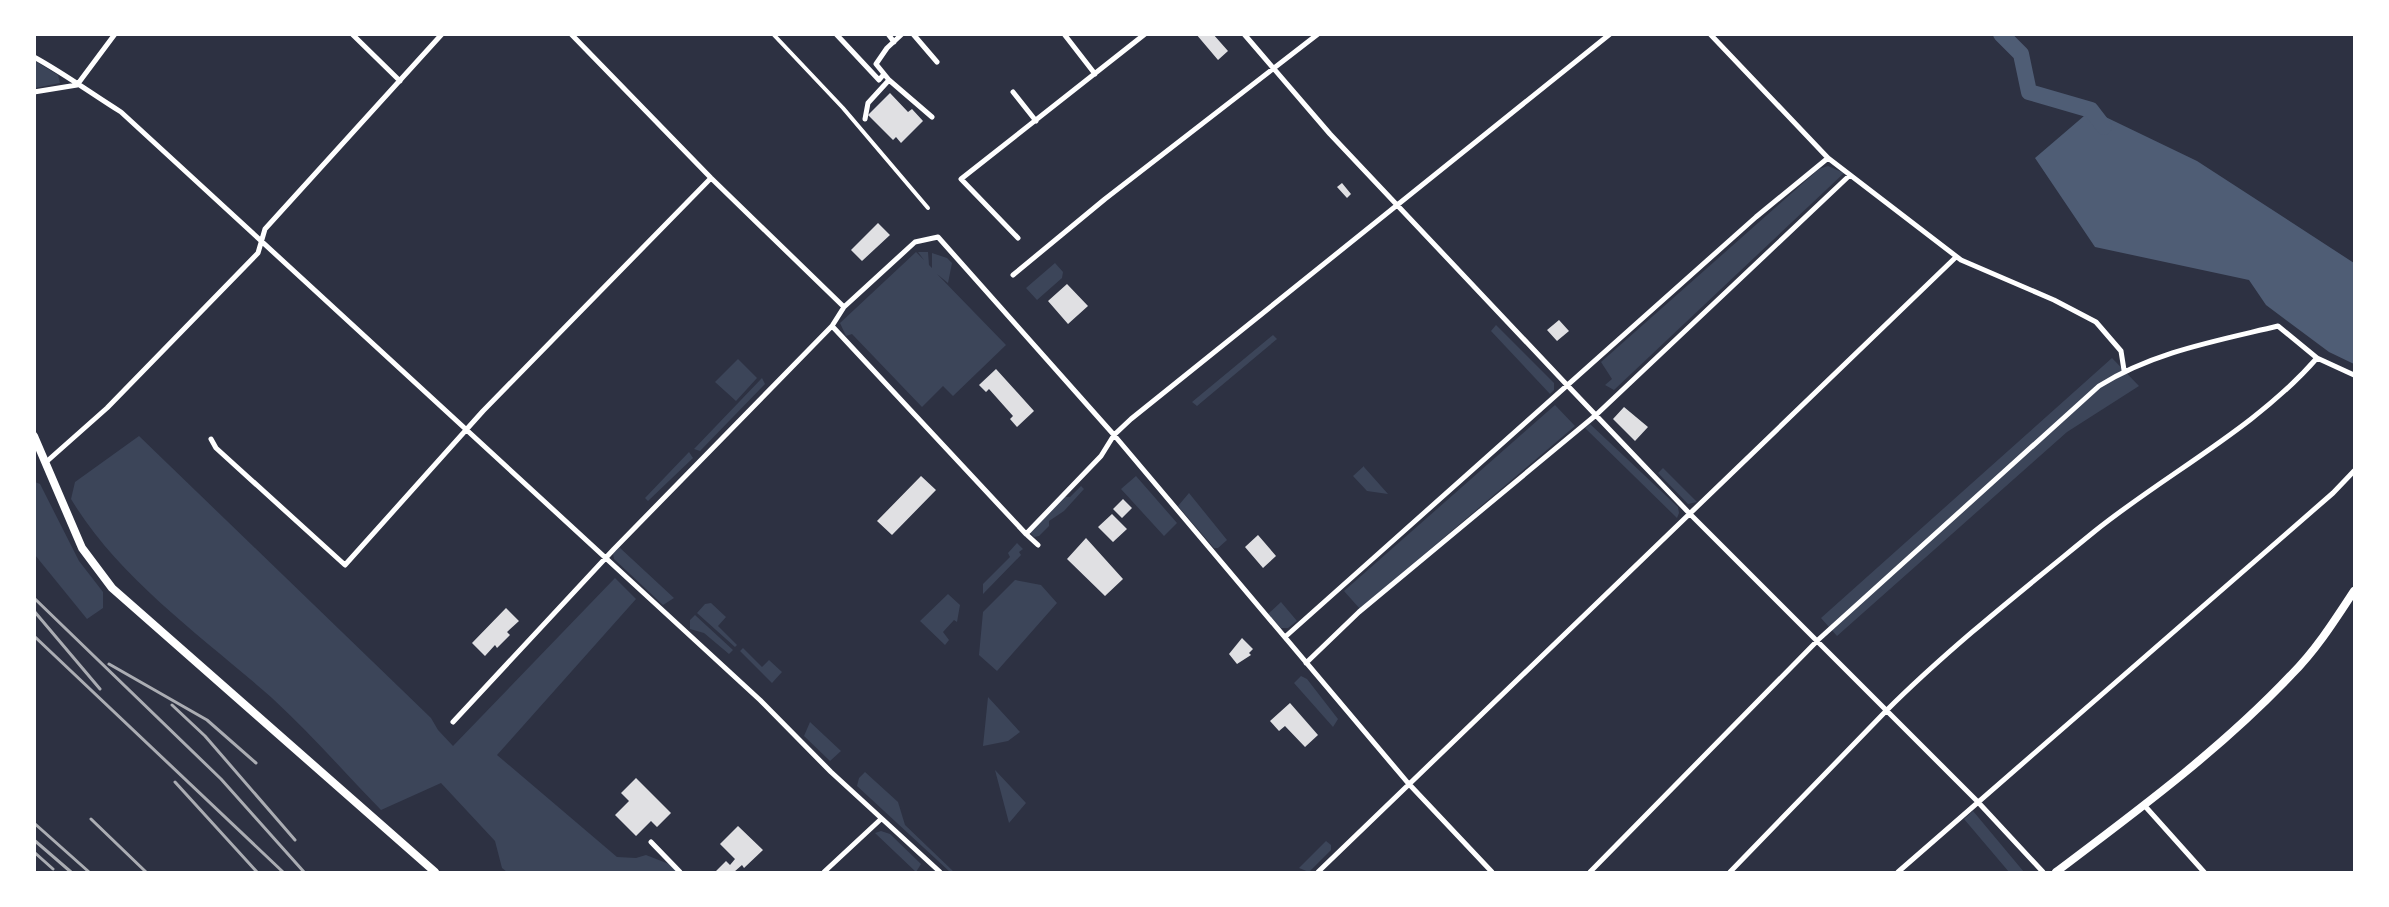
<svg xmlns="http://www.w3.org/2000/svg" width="2389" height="907" viewBox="0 0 2389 907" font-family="'IBM Plex Serif',serif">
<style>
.green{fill:#3c4559}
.water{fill:#4f5d75}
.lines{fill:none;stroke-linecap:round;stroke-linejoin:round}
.river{stroke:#4f5d75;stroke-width:16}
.building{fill:#e0e0e3}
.pedestrian{stroke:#fff;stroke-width:4}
.minor{stroke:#fff;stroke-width:5}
.secondary{stroke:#fff;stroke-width:8}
.rail{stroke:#abadb3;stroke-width:3}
</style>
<rect width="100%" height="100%" fill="#2d3142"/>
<path class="green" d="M35,61L58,75L60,83L35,88Z
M1828,166L1844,173L1614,390L1605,385L1612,379L1601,362L1819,169Z
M916,252L924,260L918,252H928L929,265L932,268V253L947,258L952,263L948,283L937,274L1006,345L953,396L943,386L922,407L852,334L846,336L840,323Z
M1055,263L1063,272L1062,278L1037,300L1026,288Z
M1496,325L1554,383V390L1550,394L1491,331Z
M1273,335L1277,339L1197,406L1192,402Z
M2112,358L2139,386L2067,432L1837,636L1821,618Z
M738,359L757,378L736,401L715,382Z
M762,378L765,384L700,451L694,449Z
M1555,405L1575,426L1360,609L1344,591Z
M1590,424L1678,507L1679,513L1677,518L1585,428Z
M139,436L431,718L438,730L453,746L615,578L636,599L497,755L617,857L636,858L646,855L669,864L677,872H507L502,868L495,841L441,783L381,810C345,773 310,733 272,698C203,637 119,579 71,499L75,482Z
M689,452L693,458L648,501L645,498Z
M1364,466V467L1388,494L1367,491L1353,476Z
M1663,468L1697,502L1688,504L1658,473Z
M1136,476L1177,523L1164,536L1121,489Z
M35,482L40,484L79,561L103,592V608L87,619L35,555Z
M1081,486L1084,489L1064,511L1049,521V526L1039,536L1034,537L1029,531L1063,497H1070Z
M1189,493L1227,540L1218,548H1214L1178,506Z
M1017,543L1023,549L1019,552L1021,555L983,594V584L1010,557L1008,553Z
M619,547L674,598L663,605L614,559L613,554Z
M1015,580L1041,585L1057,603L997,671L979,655L983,612Z
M948,594L960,605L957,622L954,620L943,632L949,640L945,645L920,621Z
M1281,602L1297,621L1288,628H1281L1268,614Z
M711,603L726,617L718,626L737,645L735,647L697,613L705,604Z
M695,615L733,650L729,654L704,633L690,629V620Z
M743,648L762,667L769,660L782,672L772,683L740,651Z
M1301,676L1307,679L1338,719L1333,727L1294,683Z
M988,697L1020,732L1008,741L983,746Z
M810,722L841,751L830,761L804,736Z
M995,770L1026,803L1009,823Z
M865,772L898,802L905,825L954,872H950L857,786L859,778Z
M1973,811L2024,872H2009L1964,819Z
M881,831L890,834L921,864L916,872L875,833Z
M1326,841L1331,845V850L1309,872L1299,868Z"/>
<path class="water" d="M2091,110L2197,161L2354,263V364L2329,352L2266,305L2249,280L2095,247L2035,158Z"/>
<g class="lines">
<path class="river" d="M2001,34L2021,54L2029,92L2091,110L2104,127"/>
</g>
<path class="building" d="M1196,34H1213L1228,51L1218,60Z
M890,93L908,112L912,109L923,121L901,143L896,137L893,140L868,115Z
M1342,183L1351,194L1347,198L1337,187Z
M878,223L890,235L862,261L851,250Z
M1067,284L1088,306L1068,324L1048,301Z
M1559,320L1569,331L1557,341L1547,330Z
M996,369L1034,411L1017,427L1010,419L1013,416L989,389L986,392L979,385Z
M1624,407L1648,427L1635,441L1613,419Z
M921,476L936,490L892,535L877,521Z
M1123,499L1132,508L1122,518L1113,509Z
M1112,514L1127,529L1113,542L1098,527Z
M1258,535L1276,556L1263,568L1245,547Z
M1086,538L1123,579L1105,596L1067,559Z
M506,608L519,621L507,632L510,635L497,648L495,645L485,656L472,643Z
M1242,638L1253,649L1249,653L1251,655L1237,664L1229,654Z
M1290,703L1318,735L1305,747L1285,726L1279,731L1270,721Z
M636,778L671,813L657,827L651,821L636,836L615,815L629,801L621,793Z
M738,826L763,850L744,868L742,865L734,872H715L726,861L730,865L735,859L720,844Z"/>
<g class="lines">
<path class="pedestrian" d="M773,34L843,108L928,208"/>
<path class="minor" d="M352,34L400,81
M571,34L711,178L844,307
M836,34L879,80L884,74
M888,34L894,42
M913,34L937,62
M1064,34L1095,74
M1244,34L1330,134L1567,385L1690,514L1977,801L2043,872
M1710,34L1828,158L1961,260L2054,300L2096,322L2121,351L2124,370
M34,57C65,74 92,94 121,112L760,700L831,772L940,872
M889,80L932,117
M34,92L77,85L115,34
M1013,92L1036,121
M865,119L868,103L889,80L876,64L887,48L902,34
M1018,238L961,179L1145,34
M1013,275L1105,199L1318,34
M832,326L1026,534
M211,439L216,448L345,565L483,411L711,178
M45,463L107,408L258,253L265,229L442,34
M1038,545L1026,534L1101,456L1114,435L1131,419L1610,34
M1285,637L1756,217L1828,158
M1306,663L1359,612L1596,415L1850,175
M453,722L614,549L832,326L844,307L915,242L938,237L1114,435L1408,783L1492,872
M2144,805L2204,872
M651,842L680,872
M824,872L881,819
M1318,872L1956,257
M1590,872L1819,639L2099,386C2153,352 2216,341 2278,326L2317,358
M1730,872C1782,819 1833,765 1885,712C1950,647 2024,589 2095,531C2167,473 2256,428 2317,358L2354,375
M1898,872L2333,493L2354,471"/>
<path class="secondary" d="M34,436L82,548L112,588L435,872
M2056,872C2137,811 2221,749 2291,675C2316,650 2335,620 2354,591"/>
<path class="rail" d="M34,598L221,779L304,872
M34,611L100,689
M34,636L283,872
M109,664L207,720L256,763
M172,705L205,736L295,840
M175,782L257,872
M91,819L146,872
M34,823L89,872
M34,840L71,872
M34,852L53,869"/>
</g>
<rect width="2389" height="907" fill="none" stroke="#ffffff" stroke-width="72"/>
</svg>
